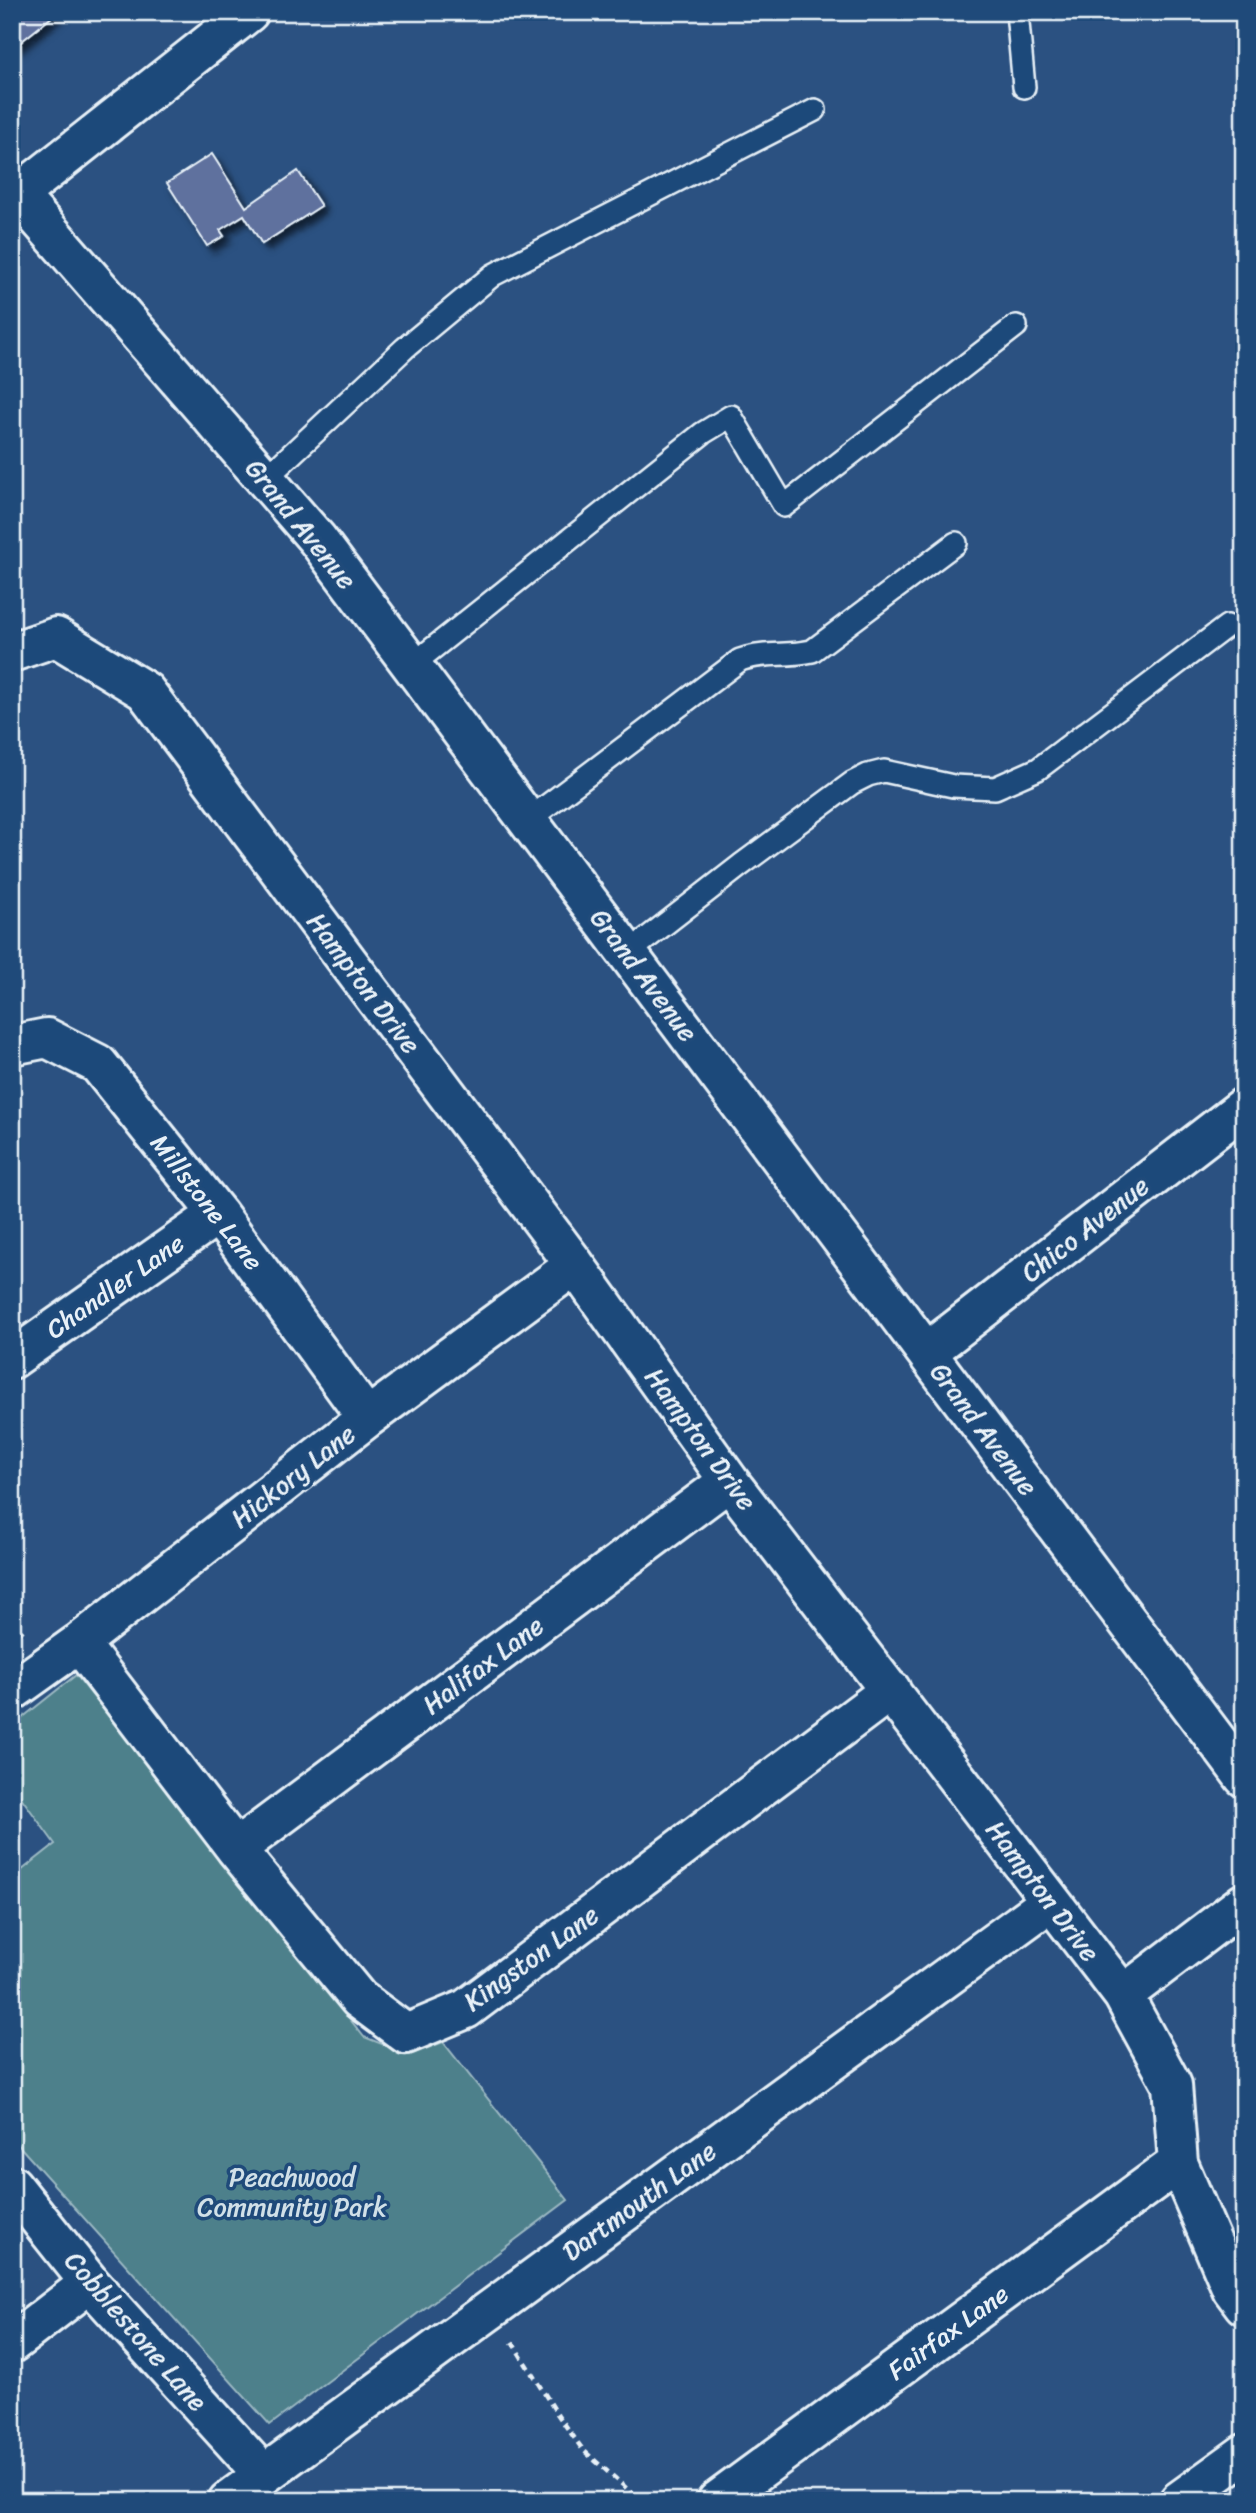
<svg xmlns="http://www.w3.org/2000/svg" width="1256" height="2513" viewBox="0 0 1256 2513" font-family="Sriracha,sans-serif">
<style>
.green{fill:#4e808b;stroke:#9bb8c2;stroke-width:2}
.building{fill:#5f719e;stroke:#e8f1f8;stroke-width:2;filter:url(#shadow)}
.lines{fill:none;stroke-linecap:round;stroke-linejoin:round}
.lane-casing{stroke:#e8f1f8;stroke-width:26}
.street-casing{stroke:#e8f1f8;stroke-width:44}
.secondary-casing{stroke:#e8f1f8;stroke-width:44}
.path{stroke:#e8f1f8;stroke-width:4.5;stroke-dasharray:7 5;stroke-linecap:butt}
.lane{stroke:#1f4a7a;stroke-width:21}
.street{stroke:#1f4a7a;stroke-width:38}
.secondary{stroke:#1f4a7a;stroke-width:38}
.labels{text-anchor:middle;stroke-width:7;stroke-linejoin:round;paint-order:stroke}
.street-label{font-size:26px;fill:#e8f1f8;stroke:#1f4a7a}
.park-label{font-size:26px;fill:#d1e0e8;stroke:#1f4a7a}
</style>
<defs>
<filter id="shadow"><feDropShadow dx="6" dy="6" stdDeviation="3.5" flood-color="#0009"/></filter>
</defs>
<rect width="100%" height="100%" fill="#2b5181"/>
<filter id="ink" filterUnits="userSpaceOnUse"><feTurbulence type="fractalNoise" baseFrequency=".0143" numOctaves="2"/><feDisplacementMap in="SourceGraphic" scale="14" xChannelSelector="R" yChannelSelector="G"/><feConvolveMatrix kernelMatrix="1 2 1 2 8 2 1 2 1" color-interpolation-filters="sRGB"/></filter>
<g filter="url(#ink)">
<path class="green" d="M76,1675L364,2037L410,2055L443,2042L568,2200L270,2425L12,2138V1878L55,1844L12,1785V1726Z"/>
<path class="building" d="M12,12H58L12,49Z
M212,154L246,207L298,171L321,206L262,244L244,215L220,230L224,236L207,246L167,183Z"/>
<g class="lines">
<defs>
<path id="lane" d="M1017,12L1024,87
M265,479L405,348L493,275L815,110
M412,665L703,433L731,416L784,506L1016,326
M528,820L740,660C767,651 786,657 812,651L956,543
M628,953L741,865L852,783L868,775L884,771L953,786L995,788L1038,769L1227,626"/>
<path id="street" d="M12,652L56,637L145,691L575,1265L729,1481L1123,1995L1172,2085L1178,2163L1232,2289L1244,2305
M12,1045L47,1038L98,1064L218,1214L367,1418
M927,1352L1244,1107
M12,1359L218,1214
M79,1643L236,1849L359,1999L406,2034L466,2009L891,1690
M12,1691L79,1643L367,1418L575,1265
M236,1849L729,1481
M1123,1995L1244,1903
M12,2185L90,2283L263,2474
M12,2343L90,2283
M228,2501L1050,1902
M717,2501L1178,2163
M1179,2501L1244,2454"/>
<path id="secondary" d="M12,188L317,539L1244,1777
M12,199L249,12"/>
</defs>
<use href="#lane" class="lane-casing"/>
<use href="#street" class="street-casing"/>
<use href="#secondary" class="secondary-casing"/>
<path class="path" d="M12,1622L23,1633
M512,2342L558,2415L583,2450L641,2501"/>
<use href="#lane" class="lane"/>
<use href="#street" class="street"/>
<use href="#secondary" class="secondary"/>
</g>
</g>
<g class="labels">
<g class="street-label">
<text transform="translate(301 524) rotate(51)" y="9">Grand Avenue</text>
<text transform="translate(644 975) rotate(53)" y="9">Grand Avenue</text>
<text transform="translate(364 983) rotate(53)" y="9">Hampton Drive</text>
<text transform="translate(207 1202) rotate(52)" y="9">Millstone Lane</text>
<text transform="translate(1085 1229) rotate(-38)" y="9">Chico Avenue</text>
<text transform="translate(115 1286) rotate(-35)" y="9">Chandler Lane</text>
<text transform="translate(984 1429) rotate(53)" y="9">Grand Avenue</text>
<text transform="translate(701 1439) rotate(54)" y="9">Hampton Drive</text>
<text transform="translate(293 1476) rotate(-38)" y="9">Hickory Lane</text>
<text transform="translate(483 1665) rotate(-37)" y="9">Halifax Lane</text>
<text transform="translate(1043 1891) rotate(53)" y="9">Hampton Drive</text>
<text transform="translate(531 1958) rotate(-36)" y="9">Kingston Lane</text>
<text transform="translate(639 2201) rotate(-36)" y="9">Dartmouth Lane</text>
<text transform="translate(136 2331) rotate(49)" y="9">Cobblestone Lane</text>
<text transform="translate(948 2332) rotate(-36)" y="9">Fairfax Lane</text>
</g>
<g class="park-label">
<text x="292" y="2186">Peachwood<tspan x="292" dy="30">Community Park</tspan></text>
</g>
</g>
<rect width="1256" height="2513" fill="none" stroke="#1f4a7a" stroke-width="42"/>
<rect x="21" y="21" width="1214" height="2471" fill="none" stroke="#e8f1f8" stroke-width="2.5" filter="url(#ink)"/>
</svg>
